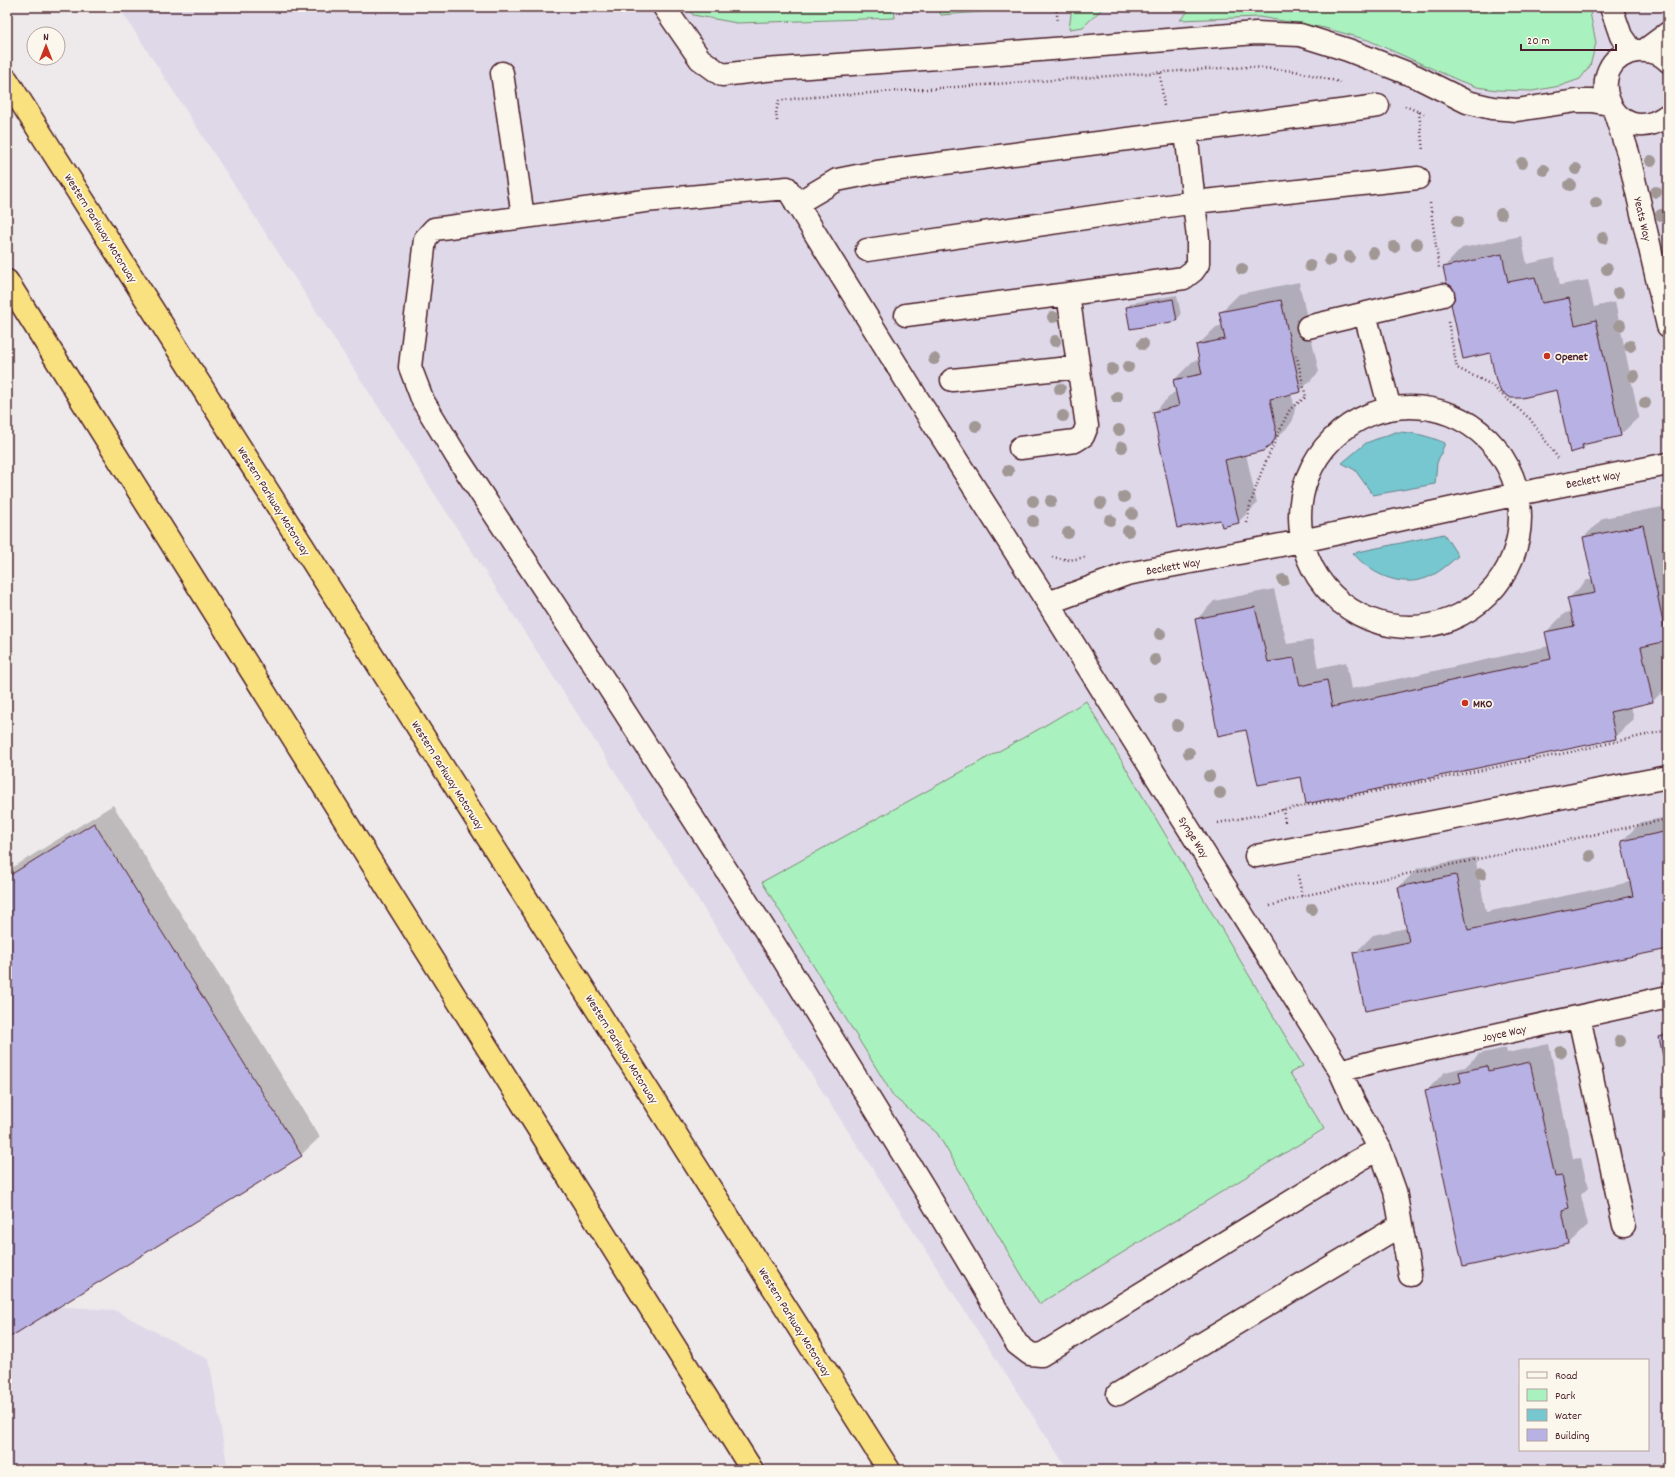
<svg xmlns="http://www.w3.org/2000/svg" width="1675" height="1477" viewBox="0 0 1675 1477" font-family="Dekko,sans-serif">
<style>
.built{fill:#ded8e8;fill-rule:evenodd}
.green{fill:#a9f1be;stroke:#7a8874}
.water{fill:#76c7cf;stroke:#64848d}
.shadow{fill:#0003}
.building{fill:#b8b1e3;stroke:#4a1f2b}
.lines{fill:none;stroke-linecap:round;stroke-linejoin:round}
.minor-casing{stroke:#4a1f2b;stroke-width:25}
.highway-casing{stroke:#4a1f2b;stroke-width:25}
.path{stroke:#4a1f2b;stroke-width:2.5;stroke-dasharray:1 3;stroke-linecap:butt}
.minor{stroke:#fbf7ec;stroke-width:22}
.highway{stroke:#fae180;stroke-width:22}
.tree{fill:#a19795}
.poi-dot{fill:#c8321e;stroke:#fbf7ec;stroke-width:1.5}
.labels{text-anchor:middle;stroke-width:3.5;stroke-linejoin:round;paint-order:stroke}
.street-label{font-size:12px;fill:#4a1f2b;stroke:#fbf7ec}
.poi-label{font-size:12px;font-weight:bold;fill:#4a1f2b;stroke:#fbf7ec;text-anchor:start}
</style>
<rect width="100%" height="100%" fill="#eee9ea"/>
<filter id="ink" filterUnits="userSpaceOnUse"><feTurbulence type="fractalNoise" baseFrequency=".025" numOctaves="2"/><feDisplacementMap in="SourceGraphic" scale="8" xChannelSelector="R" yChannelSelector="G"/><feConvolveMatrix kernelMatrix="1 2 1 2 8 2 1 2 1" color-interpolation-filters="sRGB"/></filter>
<g filter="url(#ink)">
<path class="built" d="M119,7H1668V1470H1068ZM1520,1360H1648V1450H1520Z
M7,1303L114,1310L209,1360L228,1470H7Z"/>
<path class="green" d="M687,7H894L895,18L737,23L693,15Z
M938,7H1007V10L941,15Z
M1072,7H1104L1083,27L1069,29Z
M1192,7H1589L1596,43L1590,66L1580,79L1560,86L1532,91L1497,90L1477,87L1460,81L1368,40L1325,28L1259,17L1180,20Z
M1086,701L1303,1066L1290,1073L1324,1129L1039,1304L937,1133L894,1097L762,882L1039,729Z"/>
<path class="water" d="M1395,432C1414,432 1428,436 1445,443L1437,463L1435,484L1373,495L1355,470L1342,463L1366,443Z
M1444,534L1458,556C1450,563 1442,570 1433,575C1405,590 1372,576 1353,553Z"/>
<path class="shadow" d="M1521,236L1527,264L1554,258L1560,285L1588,280L1594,307L1615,302L1639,417L1620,435L1589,442L1583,449L1558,389L1491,352L1444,267L1462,248Z
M1299,282L1319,372L1300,391L1291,393L1295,408L1293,420L1289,426L1269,445L1246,454L1257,504L1238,522L1221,518L1154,412L1173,393L1177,392L1174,380L1193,361L1200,360L1198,345L1216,327L1223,325L1220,313L1239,294Z
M1177,295L1181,315L1176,320L1127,308L1131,303Z
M1662,507L1668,536V639L1662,641L1668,669V686L1652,702L1631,706L1634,719L1615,738L1301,776L1246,729L1196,620L1214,601L1274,589L1287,644L1313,640L1318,668L1346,662L1351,689L1549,646L1546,632L1565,613L1572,612L1569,598L1587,580L1593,579L1584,537L1603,518Z
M113,805L320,1137L301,1155L7,1338V871Z
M1668,817V948L1354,954L1373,935L1407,928L1399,887L1418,868L1475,857L1486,912L1631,882L1622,841L1641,822Z
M1668,1029V1076L1660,1037Z
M1549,1044L1573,1159L1581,1158L1588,1188L1581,1195L1588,1225L1569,1243L1426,1091L1445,1072L1465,1067L1479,1054L1506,1048L1507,1053Z"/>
<path class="building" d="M1502,254L1508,282L1535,277L1542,303L1569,298L1575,325L1596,320L1621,436L1582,445L1583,449L1570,453L1557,390L1522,398H1511L1501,392L1496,381L1490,353L1463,359L1443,267Z
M1173,299L1177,321L1130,329L1126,307Z
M1281,300L1301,392L1270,399L1276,427L1275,439L1270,446L1263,451L1225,460L1239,523L1222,527L1220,520L1177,528L1153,412L1179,406L1173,380L1202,374L1196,345L1225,339L1219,312Z
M1643,525L1667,641L1641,647L1653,702L1610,712L1616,739L1306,804L1301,777L1258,785L1246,730L1218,736L1195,619L1255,607L1268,662L1294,658L1300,686L1327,680L1332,707L1551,659L1545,632L1574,626L1567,598L1595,593L1583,537Z
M94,823L302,1156L7,1339V877Z
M1668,831V949L1365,1011L1353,953L1409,942L1398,887L1456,875L1468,930L1633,896L1621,841Z
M1668,1035V1081L1659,1037Z
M1530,1062L1555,1177L1562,1176L1569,1208L1562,1210L1569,1244L1463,1267L1425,1090L1461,1082L1459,1072L1487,1066L1488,1071Z"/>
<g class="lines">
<defs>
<path id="minor" d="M664,7L700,59L722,75L765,70L938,58L1256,33L1300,35L1348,50L1417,77L1467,102L1492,108L1517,110L1576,101H1592L1609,104
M1611,7L1621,36L1632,52
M1645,50L1668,33
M1668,61C1660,52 1649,50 1637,51C1578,59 1611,156 1668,115
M502,73L523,217
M1615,113L1628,153L1668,326
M787,188L917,398L1048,603L1340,1071L1354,1102L1380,1149L1359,1160L1041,1355L1030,1354L1017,1344L924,1188L774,944L606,683L457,457L423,401L410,367L425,239L434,229L645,201Z
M796,204L837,180L877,172L1378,106
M867,250L1195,202L1418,178
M1365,314L1390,409
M906,315L1068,294
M1308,327L1443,295
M952,380L1079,367
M1300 517a110 110 0 1 1 220 0a110 110 0 1 1-220 0Z
M1020,448L1075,441L1083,436L1087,426L1068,294L1184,278L1193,271L1198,264V238L1186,132
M1048,603L1127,574L1302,541L1518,494L1668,464
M1256,856L1668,777
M1579,1017L1624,1225
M1340,1071L1376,1061L1668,997
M1380,1149L1395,1191L1410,1275
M1118,1394L1401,1225"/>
<path id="highway" d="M7,80L889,1470
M7,281L752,1470"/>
</defs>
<use href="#minor" class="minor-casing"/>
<use href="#highway" class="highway-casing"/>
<path class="path" d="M1056,7L1058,22
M1160,73L1164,106
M1405,106L1424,114
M1419,112L1423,151
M777,121L776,112L779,101L799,98L1222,68L1253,67L1295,71L1340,82
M1430,203L1439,268
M1448,322L1457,368L1490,384L1530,419L1558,458
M1247,523L1250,505L1261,473L1284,421L1290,409L1306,397L1296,353
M1052,557L1069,560L1087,557
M1283,809L1285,822
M1218,823L1566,753L1668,730
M1298,875L1302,896
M1270,906L1302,896L1668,819"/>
<use href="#minor" class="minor"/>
<use href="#highway" class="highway"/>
</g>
<g class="tree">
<circle cx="1651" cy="161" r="6"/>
<circle cx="1522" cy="163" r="6"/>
<circle cx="1576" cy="169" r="6"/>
<circle cx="1544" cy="170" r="6"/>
<circle cx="1570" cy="185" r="6"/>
<circle cx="1656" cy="192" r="6"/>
<circle cx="1596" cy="203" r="6"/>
<circle cx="1501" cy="214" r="6"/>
<circle cx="1661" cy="215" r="6"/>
<circle cx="1458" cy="221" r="6"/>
<circle cx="1603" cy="238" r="6"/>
<circle cx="1417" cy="244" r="6"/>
<circle cx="1394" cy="247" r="6"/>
<circle cx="1373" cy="253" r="6"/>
<circle cx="1349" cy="257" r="6"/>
<circle cx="1330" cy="260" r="6"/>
<circle cx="1310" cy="266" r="6"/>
<circle cx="1242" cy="269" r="6"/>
<circle cx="1607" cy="269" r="6"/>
<circle cx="1618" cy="293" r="6"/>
<circle cx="1053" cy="317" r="6"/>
<circle cx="1620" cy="325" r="6"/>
<circle cx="1055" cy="341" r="6"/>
<circle cx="1143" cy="344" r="6"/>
<circle cx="1630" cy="346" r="6"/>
<circle cx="934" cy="359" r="6"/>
<circle cx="1128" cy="367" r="6"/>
<circle cx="1112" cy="369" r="6"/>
<circle cx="1634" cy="376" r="6"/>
<circle cx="1060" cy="389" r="6"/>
<circle cx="1117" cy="397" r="6"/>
<circle cx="1645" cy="403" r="6"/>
<circle cx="1063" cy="416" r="6"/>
<circle cx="976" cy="426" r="6"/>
<circle cx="1119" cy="430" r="6"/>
<circle cx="1122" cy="447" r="6"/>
<circle cx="1008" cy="471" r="6"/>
<circle cx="1124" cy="497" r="6"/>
<circle cx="1033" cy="501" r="6"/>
<circle cx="1051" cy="501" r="6"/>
<circle cx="1101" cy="503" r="6"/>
<circle cx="1132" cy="514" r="6"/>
<circle cx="1110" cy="520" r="6"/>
<circle cx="1033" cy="521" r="6"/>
<circle cx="1128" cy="531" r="6"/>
<circle cx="1068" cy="533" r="6"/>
<circle cx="1283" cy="580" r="6"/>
<circle cx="1160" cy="634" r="6"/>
<circle cx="1155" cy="660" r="6"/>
<circle cx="1160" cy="698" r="6"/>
<circle cx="1177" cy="725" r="6"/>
<circle cx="1189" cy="753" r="6"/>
<circle cx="1209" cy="776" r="6"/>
<circle cx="1220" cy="793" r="6"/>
<circle cx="1590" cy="856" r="6"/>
<circle cx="1481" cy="874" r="6"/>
<circle cx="1312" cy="909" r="6"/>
<circle cx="1620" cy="1041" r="6"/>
<circle cx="1561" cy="1052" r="6"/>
</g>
</g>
<g class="poi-dot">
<circle cx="1547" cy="356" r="4"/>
<circle cx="1465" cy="703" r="4"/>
</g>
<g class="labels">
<g class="street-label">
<text transform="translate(1643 219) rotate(77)" y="4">Yeats Way</text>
<text transform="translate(101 228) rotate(58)" y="4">Western Parkway Motorway</text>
<text transform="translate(1593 479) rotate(-11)" y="4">Beckett Way</text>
<text transform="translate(274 501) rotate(58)" y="4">Western Parkway Motorway</text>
<text transform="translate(1173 566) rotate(-10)" y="4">Beckett Way</text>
<text transform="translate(448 775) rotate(58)" y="4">Western Parkway Motorway</text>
<text transform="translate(1194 837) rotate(58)" y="4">Synge Way</text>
<text transform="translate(1504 1033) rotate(-12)" y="4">Joyce Way</text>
<text transform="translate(622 1049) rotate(58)" y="4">Western Parkway Motorway</text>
<text transform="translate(795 1322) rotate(58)" y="4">Western Parkway Motorway</text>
</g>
<g class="poi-label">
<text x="1555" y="360">Openet</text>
<text x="1473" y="707">MKO</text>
</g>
</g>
<rect width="1675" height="1477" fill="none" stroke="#fbf7ec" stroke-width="24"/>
<rect x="12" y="12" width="1651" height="1453" fill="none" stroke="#4a1f2b" stroke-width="1.5" filter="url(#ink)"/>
<rect x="1519" y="1359" width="130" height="92" fill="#fbf7ec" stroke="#b4a19f"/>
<rect x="1527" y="1372" width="20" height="6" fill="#fbf7ec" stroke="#b4a19f"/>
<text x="1555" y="1379" font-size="12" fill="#4a1f2b">Road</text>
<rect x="1527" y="1389" width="20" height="12" fill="#a9f1be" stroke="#b4a19f"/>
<text x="1555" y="1399" font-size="12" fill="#4a1f2b">Park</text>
<rect x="1527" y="1409" width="20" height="12" fill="#76c7cf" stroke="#b4a19f"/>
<text x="1555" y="1419" font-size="12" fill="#4a1f2b">Water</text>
<rect x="1527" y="1429" width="20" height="12" fill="#b8b1e3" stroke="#b4a19f"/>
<text x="1555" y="1439" font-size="12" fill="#4a1f2b">Building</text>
<g transform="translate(46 46)"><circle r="19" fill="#fbf7ec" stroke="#b4a19f"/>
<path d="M0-3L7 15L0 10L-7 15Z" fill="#c8321e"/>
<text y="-6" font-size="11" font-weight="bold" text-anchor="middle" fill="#4a1f2b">N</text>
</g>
<path d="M1521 44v6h95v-6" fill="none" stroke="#4a1f2b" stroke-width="2"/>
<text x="1527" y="44" font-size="12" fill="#4a1f2b" stroke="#fbf7ec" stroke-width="3" paint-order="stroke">20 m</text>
</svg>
